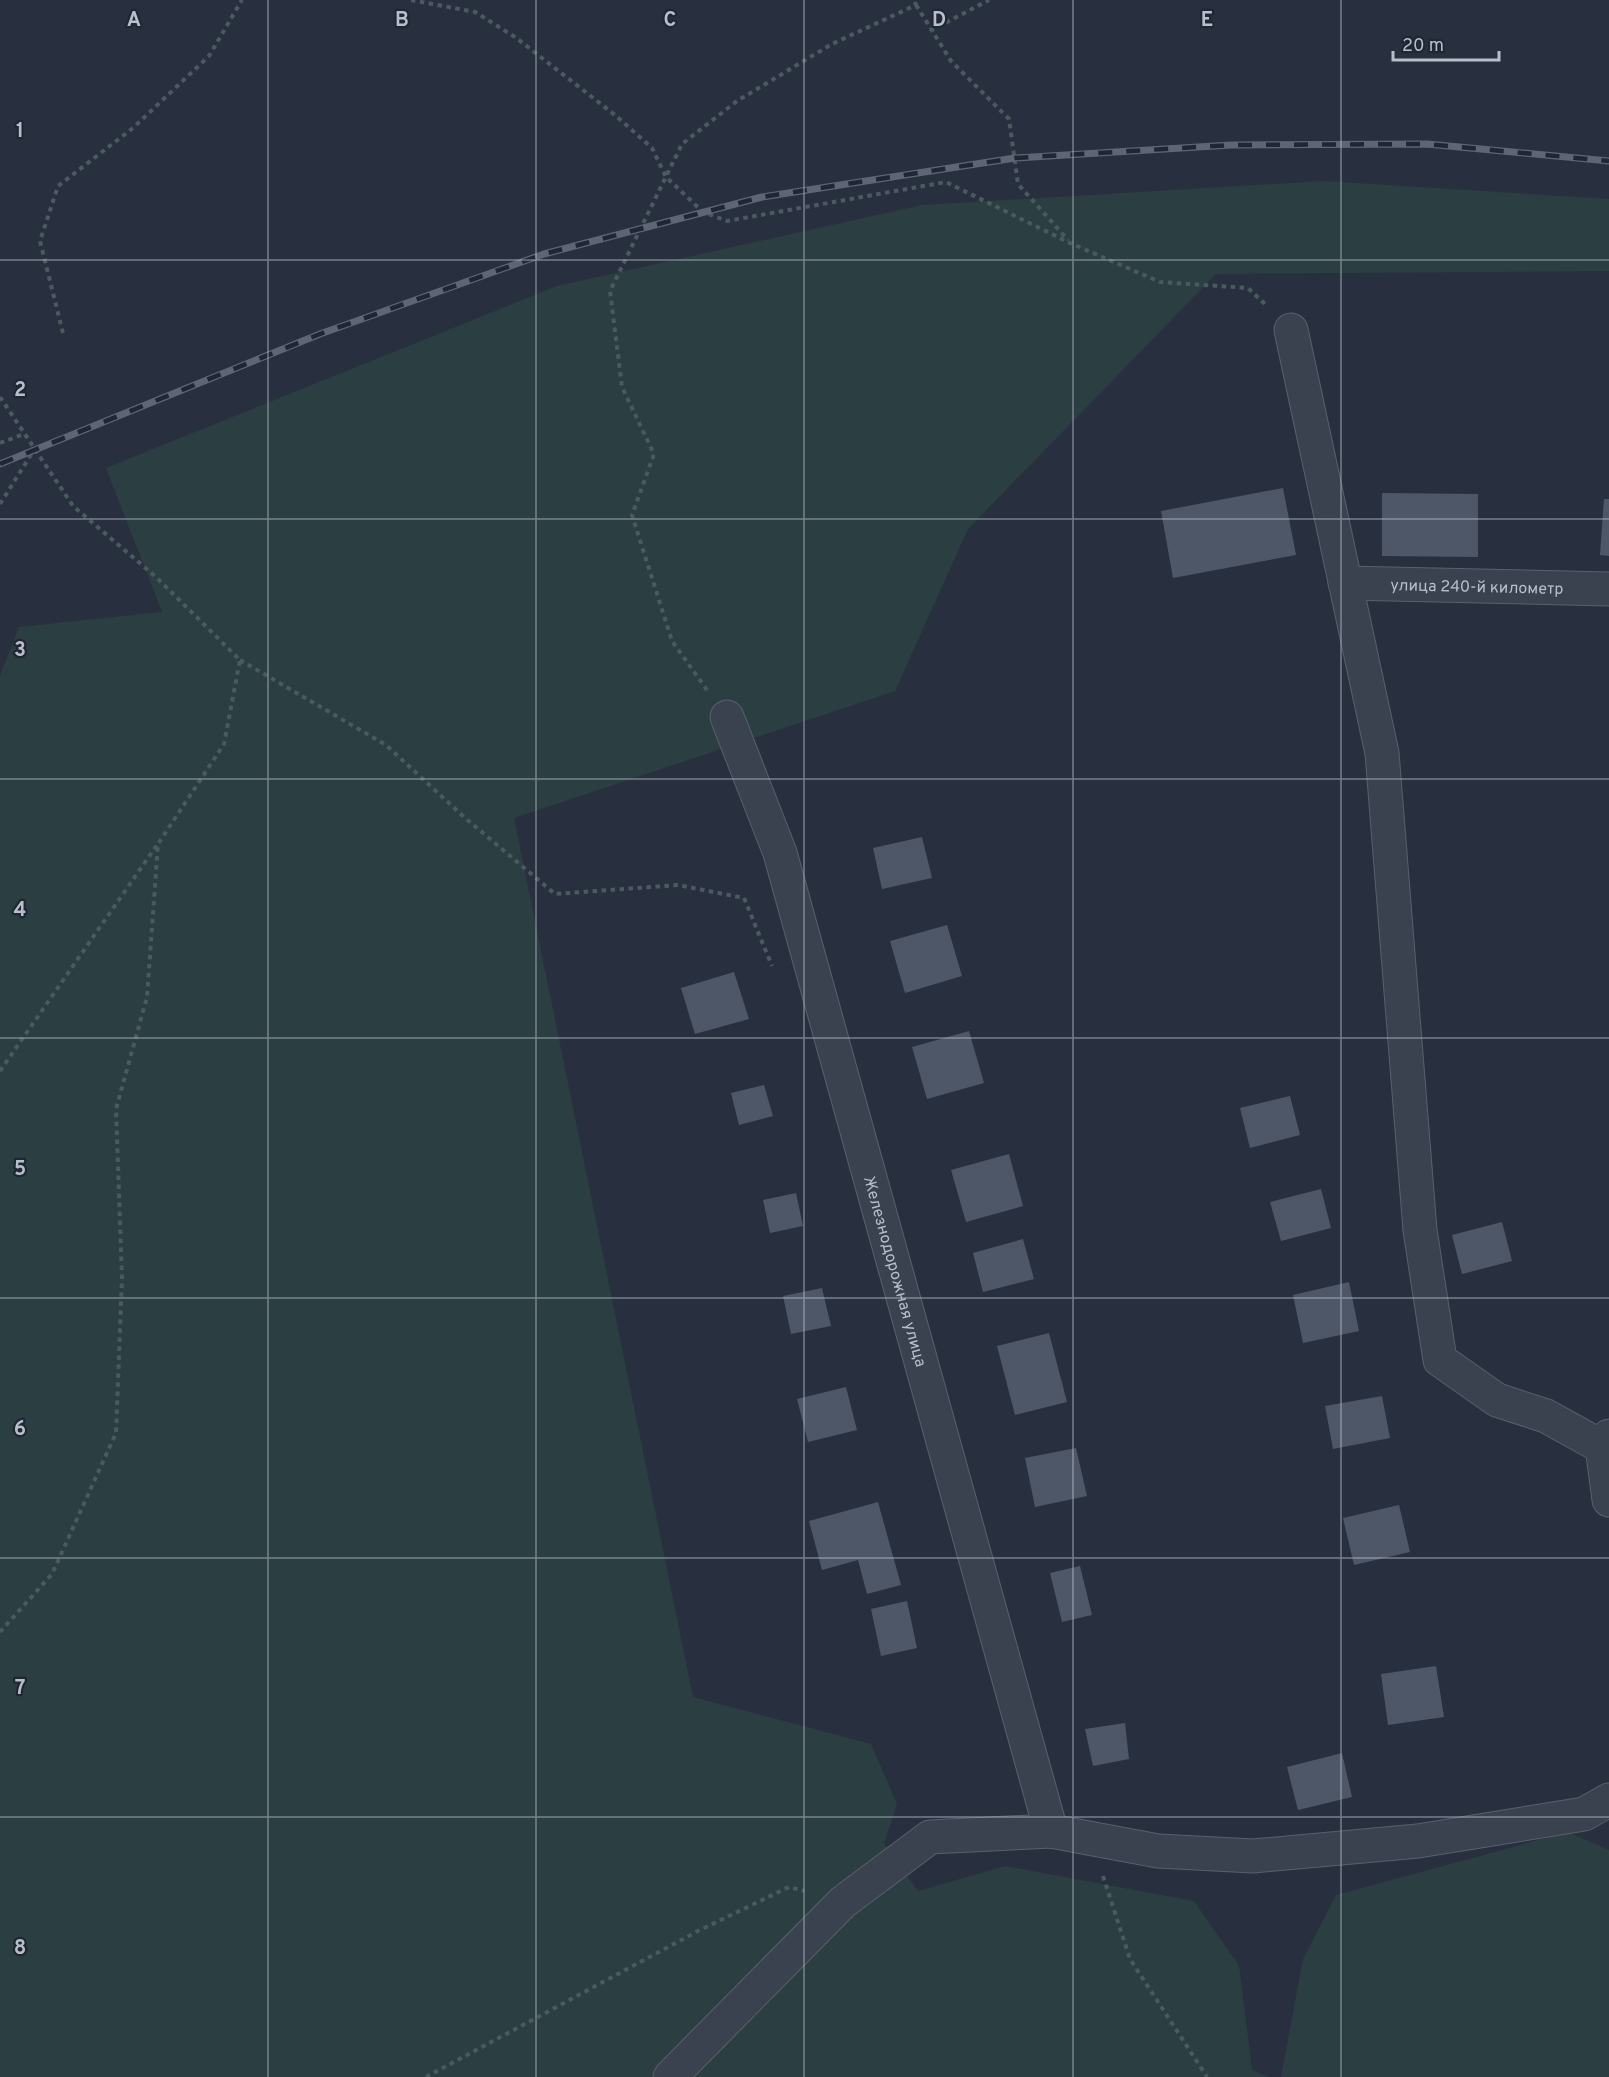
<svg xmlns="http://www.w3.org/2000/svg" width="1609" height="2077" viewBox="0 0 1609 2077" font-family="Overpass,sans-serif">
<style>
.green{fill:#2b3e41}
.building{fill:#4e5768}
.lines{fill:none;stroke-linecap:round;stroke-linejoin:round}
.street-casing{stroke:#59606d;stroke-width:35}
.path{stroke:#4a5b5f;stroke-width:4;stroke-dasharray:4.5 4.5;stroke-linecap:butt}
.street{stroke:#3b424f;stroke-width:33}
.rail-casing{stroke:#5e6676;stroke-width:7}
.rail{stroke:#202734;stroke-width:4.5;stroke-dasharray:14;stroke-linecap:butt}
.grid{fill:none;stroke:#b8beca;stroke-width:1.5;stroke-opacity:0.55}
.labels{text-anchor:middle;stroke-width:4.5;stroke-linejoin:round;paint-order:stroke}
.street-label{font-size:16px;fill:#b8beca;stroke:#202734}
.grid-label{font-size:20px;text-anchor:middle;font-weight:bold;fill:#b8beca;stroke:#202734;stroke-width:4.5;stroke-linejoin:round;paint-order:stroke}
</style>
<rect width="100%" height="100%" fill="#28303f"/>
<path class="green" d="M1324,181L1609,199V271L1216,274L968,529L895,691L514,818L693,1697L871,1744L897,1804L884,1844L918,1891L1005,1866L1194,1901L1239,1966L1252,2070L1270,2077H0V676L19,627L162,612L106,468L557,286L922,205Z
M1568,1832L1609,1850V2077H1281L1303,1959L1336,1895Z"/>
<path class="building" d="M1283,488L1296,555L1173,578L1161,511Z
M1382,493L1478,494V557L1382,556Z
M1604,499H1609V556L1600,555Z
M922,837L932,878L882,889L873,848Z
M947,925L962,976L905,993L890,941Z
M734,972L749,1019L695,1034L681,988Z
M969,1031L984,1083L927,1099L912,1047Z
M764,1085L773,1116L739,1125L731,1093Z
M1290,1096L1300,1135L1250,1148L1240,1108Z
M1009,1154L1023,1206L966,1222L951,1170Z
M1321,1189L1331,1228L1281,1241L1270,1202Z
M796,1193L803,1226L770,1233L763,1200Z
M1502,1222L1512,1261L1462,1274L1452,1235Z
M1023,1239L1034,1279L983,1292L973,1253Z
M1349,1282L1359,1331L1303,1343L1293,1295Z
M822,1288L831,1326L791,1334L783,1296Z
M1049,1333L1067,1402L1015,1415L997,1346Z
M846,1387L857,1430L808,1442L797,1399Z
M1382,1396L1390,1438L1333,1449L1325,1406Z
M1076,1448L1087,1496L1035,1507L1025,1458Z
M878,1502L901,1585L867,1594L858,1560L822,1570L809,1521Z
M1399,1505L1410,1552L1354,1565L1343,1518Z
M1080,1566L1092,1615L1062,1622L1050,1573Z
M907,1601L917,1648L881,1656L871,1609Z
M1436,1666L1444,1717L1388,1725L1381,1674Z
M1125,1723L1129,1759L1093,1766L1085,1729Z
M1342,1753L1352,1797L1298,1810L1287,1767Z"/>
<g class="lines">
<defs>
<g id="street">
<path d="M1291,330L1382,753L1420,1230L1440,1360L1497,1400L1546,1416L1602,1447"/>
<path id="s1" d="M1345,583L1609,589"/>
<path id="s2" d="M727,717L780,853L1051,1831"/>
<path d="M1609,1436L1602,1447L1609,1500"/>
<path d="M670,2077L843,1902L930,1837L1051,1831L1158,1851L1253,1856L1418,1841L1584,1814L1609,1800"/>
</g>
</defs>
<use href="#street" class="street-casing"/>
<path class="path" d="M411,0L475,12L515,37L615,115L652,148L666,177L703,212L727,221L946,182L1070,243L1160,282L1248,288L1267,306
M916,5L951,61L1009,119L1018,184L1068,240
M930,31L989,0
M63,333L40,241L58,186L133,128L209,56L242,0
M0,397L73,506L156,577L240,660L224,744L158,844L147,997L116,1109L122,1278L116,1433L52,1574L0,1632
M0,443L24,434
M0,504L34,450
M240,660L386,745L464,817L555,894L678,885L744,898L772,966
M707,690L672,641L632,515L654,454L622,387L610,291L682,144L737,101L832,44L916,5L914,0
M0,1071L157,845
M1103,1876L1130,1959L1207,2077
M426,2077L698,1931L789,1887L804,1891"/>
<use href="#street" class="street"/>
<defs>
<path id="rail" d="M0,464L320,334L544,254L762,197L1015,158L1231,145L1427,144L1609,161"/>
</defs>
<use href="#rail" class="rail-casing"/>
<use href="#rail" class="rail"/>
</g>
<path class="grid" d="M268,0V2077M536,0V2077M804,0V2077M1073,0V2077M1341,0V2077M0,260H1609M0,519H1609M0,779H1609M0,1038H1609M0,1298H1609M0,1558H1609M0,1817H1609"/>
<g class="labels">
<g class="street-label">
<text dy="6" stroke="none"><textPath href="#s1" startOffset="132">улица 240-й километр</textPath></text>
<text dy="6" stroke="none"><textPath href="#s2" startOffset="580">Железнодорожная улица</textPath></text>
</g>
</g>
<g class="grid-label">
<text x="134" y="26">A</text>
<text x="402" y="26">B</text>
<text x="670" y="26">C</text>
<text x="939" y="26">D</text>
<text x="1207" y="26">E</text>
<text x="20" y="137">1</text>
<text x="20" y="396">2</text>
<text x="20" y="656">3</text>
<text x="20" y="916">4</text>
<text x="20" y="1175">5</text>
<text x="20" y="1435">6</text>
<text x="20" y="1694">7</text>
<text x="20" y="1954">8</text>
</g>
<path d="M1393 51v9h106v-9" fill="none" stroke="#b8beca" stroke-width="3"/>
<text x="1402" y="51" font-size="18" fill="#b8beca" stroke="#202734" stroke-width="4.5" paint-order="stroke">20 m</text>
</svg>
